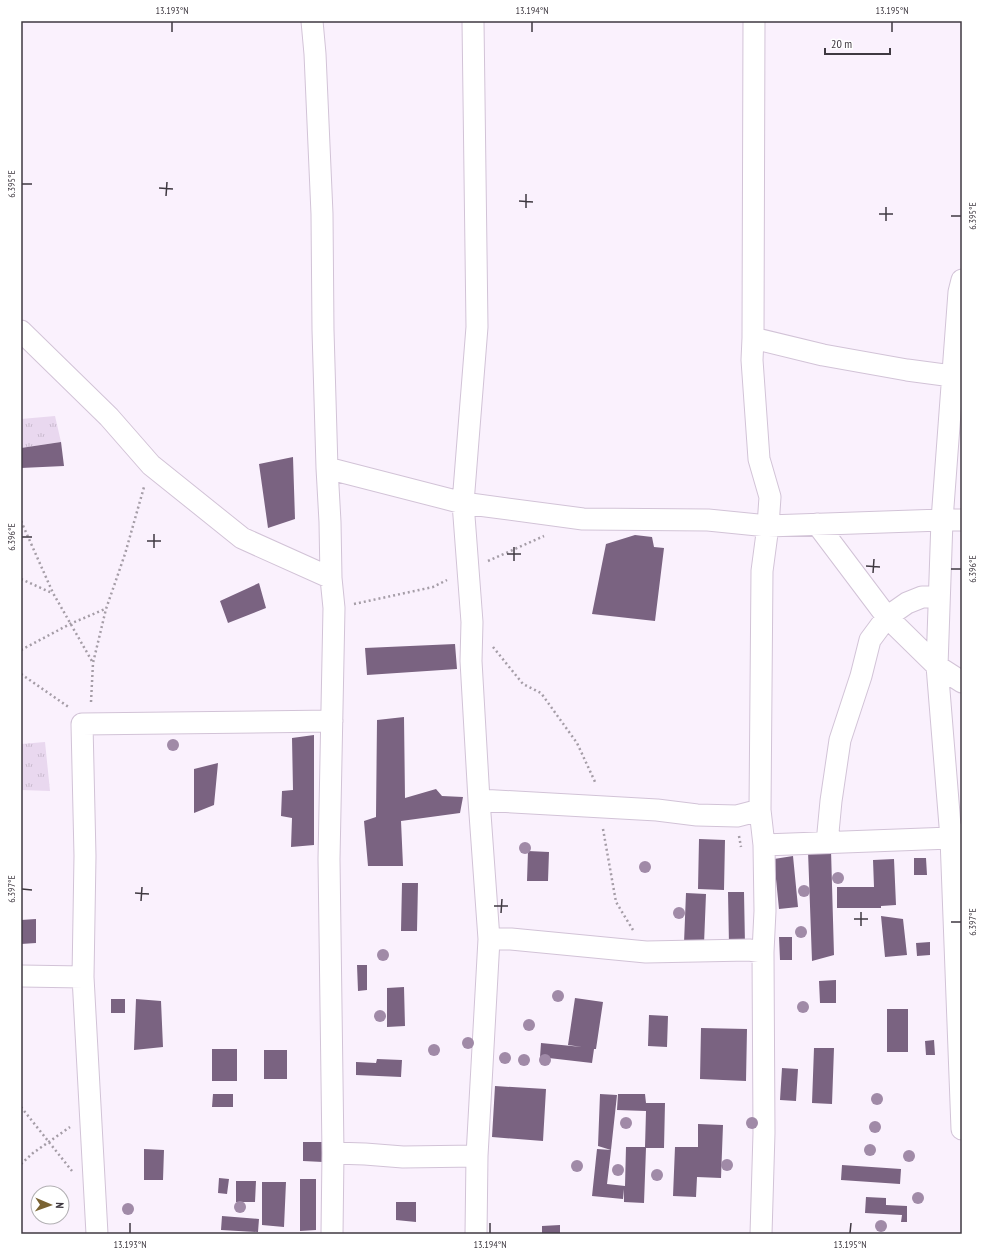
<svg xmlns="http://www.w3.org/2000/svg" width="983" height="1255" viewBox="0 0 983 1255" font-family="'PT Sans Narrow',sans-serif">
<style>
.grass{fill:url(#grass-tufts)}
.building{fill:#7a6381}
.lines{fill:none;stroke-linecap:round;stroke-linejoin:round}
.minor-casing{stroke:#d2c3d7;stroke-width:23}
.path{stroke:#a59da7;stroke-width:2.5;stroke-dasharray:2 3;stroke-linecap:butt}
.minor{stroke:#fff;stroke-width:21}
.tree{fill:#a08aa7}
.ticks{fill:none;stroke:#3f3941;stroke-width:1.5}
.neatline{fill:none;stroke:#3f3941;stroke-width:1.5}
.ticks-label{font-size:10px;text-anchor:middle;fill:#3f3941}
</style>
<defs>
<pattern id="grass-tufts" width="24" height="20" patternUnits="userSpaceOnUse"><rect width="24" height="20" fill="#e9d8ef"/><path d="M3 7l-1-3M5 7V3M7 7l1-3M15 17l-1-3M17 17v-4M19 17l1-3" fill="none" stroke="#c9bace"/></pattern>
</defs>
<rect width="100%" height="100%" fill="#faf1fd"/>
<path class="grass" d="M55,416L61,442L21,448V419Z
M45,742L50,791L21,790V744Z"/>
<path class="building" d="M61,442L64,466L21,468V448Z
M293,457L295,519L268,528L259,464Z
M635,535L652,537L654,547L664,548L655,621L592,614L606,544Z
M259,583L266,608L228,623L220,601Z
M455,644L457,669L367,675L365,648Z
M404,717L405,798L436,789L442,796L463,797L460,813L401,821L403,866H368L364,821L376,817L377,720Z
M314,735V845L291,847L292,818L281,816L282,791L293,790L292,738Z
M218,763L214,805L194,813V769Z
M699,839L725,840L724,890L698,889Z
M831,850L834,955L812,961L808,851Z
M528,851L549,852L548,881H527Z
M793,856L798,907L779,909L774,859Z
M914,858H926L927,875H914Z
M894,859L896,905L881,906V908H837V887H874L873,860Z
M402,883H418L417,931H401Z
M728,892H744L745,945H729Z
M686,893L706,894L704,944L684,943Z
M881,916L903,919L907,955L885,957Z
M36,919V943L21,944V920Z
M779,937H792V960H780Z
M930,942V955L917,956L916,943Z
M357,965H367V990L358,991Z
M836,980V1003H820L819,981Z
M404,987L405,1026L387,1027V988Z
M575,998L603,1002L596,1049H594L592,1063L540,1057L541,1043L582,1047L568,1045Z
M111,999H125V1013H111Z
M136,999L161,1001L163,1047L134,1050Z
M887,1009H908V1052H887Z
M649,1015L668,1016L667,1047L648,1046Z
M701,1028L747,1029L746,1081L700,1079Z
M934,1040L935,1055H926L925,1041Z
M814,1048H834L832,1104L812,1103Z
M212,1049H237V1081H212Z
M264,1050H287V1079H264Z
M377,1059L402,1060L401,1077L356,1075V1062L376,1063Z
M782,1068L798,1069L796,1101L780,1100Z
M495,1086L546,1089L543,1141L492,1137Z
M213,1094H233V1107H212Z
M600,1094L617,1095L611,1150L598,1146Z
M618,1094H645L646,1103H665L664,1148H646L644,1203L624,1202V1189L623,1199L592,1196L597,1149L611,1150L607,1184L625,1186L626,1147H645L646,1111L617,1110Z
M698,1124L723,1125L721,1178L697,1177L696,1197L673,1196L675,1147H698Z
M303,1142H323V1162L303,1161Z
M144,1149L164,1150L163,1180H144Z
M842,1165L901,1169L900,1184L841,1180Z
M219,1178L229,1179L227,1194L218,1193Z
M300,1179H316V1230L300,1231Z
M236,1181H256L255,1202H236Z
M262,1182H286L284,1227L262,1225Z
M866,1197L886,1198V1205L907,1206V1222H901L902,1215L865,1213Z
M396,1202H416V1222L396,1220Z
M222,1216L259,1219L258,1232L221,1230Z
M560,1225V1234H542V1226Z"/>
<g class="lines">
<defs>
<path id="minor" d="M312,21L315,54L322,214L323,330L327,468
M473,21L477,327L463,503L472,622L471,661L479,800L489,939H511L646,952L749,950L763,952
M754,21L753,338L823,355L907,370L952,376L962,375
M962,280L959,292L942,520L937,666L951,838L962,1129
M21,331L109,417L151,465L242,538L331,578
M753,338L752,360L759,459L770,497L768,526L762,571L760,810L764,845L765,911L763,952L764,1133L761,1234
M817,524L887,617L937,666L962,682
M479,800L657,810L697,815L737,816L760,810
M827,843L831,801L840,740L861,676L870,640L887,617L907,603L922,597H939
M764,845L951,838L962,834
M21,976L83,977
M333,1153L365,1154L403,1157L477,1156
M97,1234L83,977L85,856L82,724L332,721
M332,1234L333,1153L329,859L334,608L331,578L330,522L327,468L463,503L583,519L708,520L768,526L942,520H962
M476,1234L477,1156L489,939"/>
</defs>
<use href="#minor" class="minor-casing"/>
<path class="path" d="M21,521L53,593L93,663
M488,561L544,536
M21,579L52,593
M354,604L433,587L447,580
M493,647L523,684L541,693L577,743L596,784
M21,650L70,624L105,609
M21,674L70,708
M91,702L93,663L106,609L125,554L144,487
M603,829L616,902L633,930
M739,836L741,847
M21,1107L72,1171
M21,1164L33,1153L70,1127"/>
<use href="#minor" class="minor"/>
</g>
<g class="tree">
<circle cx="173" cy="745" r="6"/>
<circle cx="525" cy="848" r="6"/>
<circle cx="645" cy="867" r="6"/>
<circle cx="838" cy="878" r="6"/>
<circle cx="804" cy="891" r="6"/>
<circle cx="679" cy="913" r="6"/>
<circle cx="801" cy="932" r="6"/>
<circle cx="383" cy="955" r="6"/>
<circle cx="558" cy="996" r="6"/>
<circle cx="803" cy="1007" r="6"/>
<circle cx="380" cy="1016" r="6"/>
<circle cx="529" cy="1025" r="6"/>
<circle cx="468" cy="1043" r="6"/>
<circle cx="434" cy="1050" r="6"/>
<circle cx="505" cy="1058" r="6"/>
<circle cx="524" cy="1060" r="6"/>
<circle cx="545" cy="1060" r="6"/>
<circle cx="877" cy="1099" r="6"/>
<circle cx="626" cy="1123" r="6"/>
<circle cx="752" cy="1123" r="6"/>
<circle cx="875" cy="1127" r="6"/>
<circle cx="870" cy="1150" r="6"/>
<circle cx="909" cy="1156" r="6"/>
<circle cx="727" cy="1165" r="6"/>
<circle cx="577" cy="1166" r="6"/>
<circle cx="618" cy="1170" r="6"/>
<circle cx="657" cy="1175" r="6"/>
<circle cx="918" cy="1198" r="6"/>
<circle cx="240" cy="1207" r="6"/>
<circle cx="128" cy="1209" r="6"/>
<circle cx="881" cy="1226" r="6"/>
</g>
<path class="ticks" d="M172,32V22M532,32V22M892,32V22M22,184H32M159,188L173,189M166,196L167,182M519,201L533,202M526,208V194M879,214H893M951,216H961M886,221V207M22,537H32M147,541H161M154,548V534M507,554H521M514,561V547M866,566L880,567M951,569H961M873,573L874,559M22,889L32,890M135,893L149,894M141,901L142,887M494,906H508M501,913L502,899M854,919H868M951,922H961M861,926V912M130,1233V1223M490,1233V1223M850,1233L851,1223"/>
<rect width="983" height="1255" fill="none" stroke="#ffffff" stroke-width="44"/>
<g transform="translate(50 1205) rotate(92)"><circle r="19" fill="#ffffff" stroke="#b2b0b3"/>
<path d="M0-3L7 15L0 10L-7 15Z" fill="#7a6333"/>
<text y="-6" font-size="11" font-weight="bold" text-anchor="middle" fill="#3f3941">N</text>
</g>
<path d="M825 48v6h65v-6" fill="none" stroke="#3f3941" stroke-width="2"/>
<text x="831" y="48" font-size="12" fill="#3f3941" stroke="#ffffff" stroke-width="3" paint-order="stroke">20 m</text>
<rect x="22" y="22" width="939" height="1211" class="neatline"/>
<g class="ticks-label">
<text x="172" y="14">13.193°N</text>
<text x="532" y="14">13.194°N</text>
<text x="892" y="14">13.195°N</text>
<text transform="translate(11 184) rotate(-90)" y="4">6.395°E</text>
<text transform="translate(972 216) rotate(-90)" y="4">6.395°E</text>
<text transform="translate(11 537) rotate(-90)" y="4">6.396°E</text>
<text transform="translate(972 569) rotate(-90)" y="4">6.396°E</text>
<text transform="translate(11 889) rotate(-90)" y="4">6.397°E</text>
<text transform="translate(972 922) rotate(-90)" y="4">6.397°E</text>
<text x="130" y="1248">13.193°N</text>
<text x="490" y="1248">13.194°N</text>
<text x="850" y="1248">13.195°N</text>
</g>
</svg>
